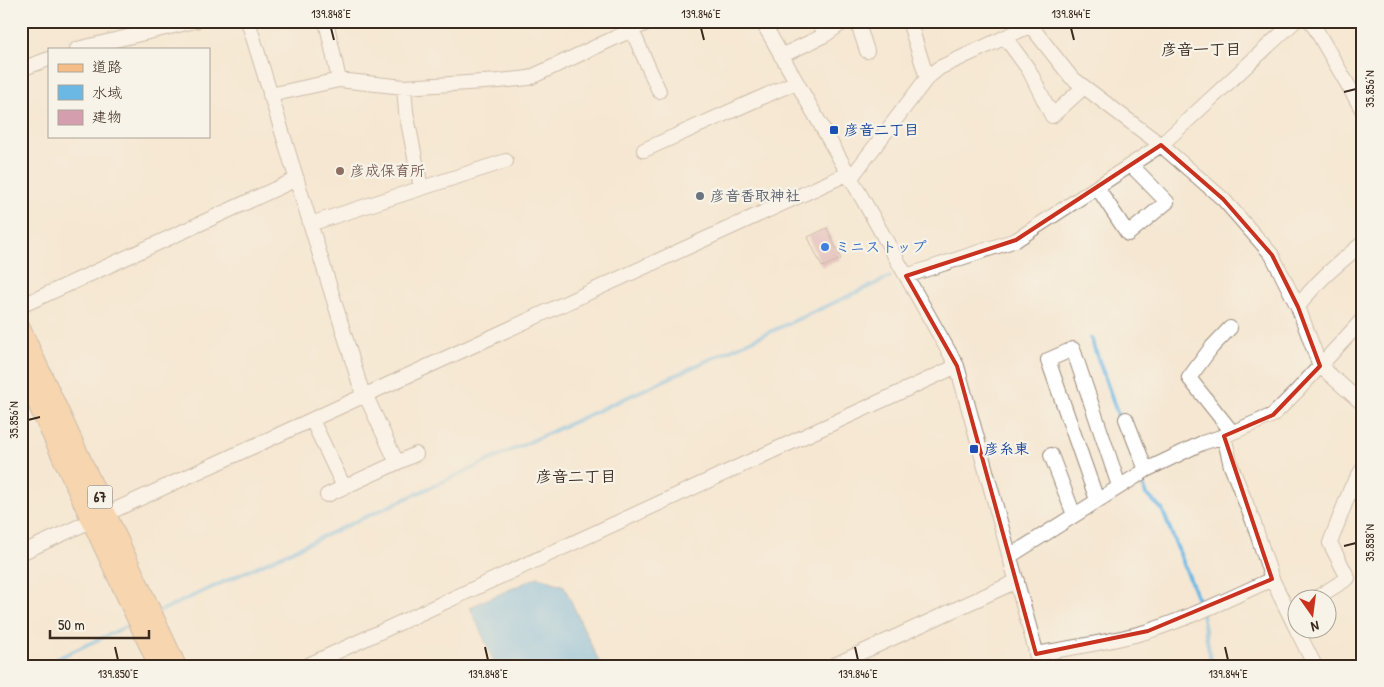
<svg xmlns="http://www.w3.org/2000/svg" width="1384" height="687" viewBox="0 0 1384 687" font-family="'Patrick Hand','Klee One',sans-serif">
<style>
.water{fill:#6cb8e5;stroke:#547182}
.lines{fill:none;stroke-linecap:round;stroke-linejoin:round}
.stream{stroke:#6cb8e5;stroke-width:4}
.building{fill:#d49eae}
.minor-casing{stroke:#988878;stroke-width:16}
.major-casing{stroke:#988878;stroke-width:20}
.minor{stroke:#fff;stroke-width:14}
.major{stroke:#f6be86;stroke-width:18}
.marked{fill:none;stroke:#c8321e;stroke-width:4;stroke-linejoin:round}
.ticks{fill:none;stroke:#3b2a1e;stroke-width:2}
.transit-dot{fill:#1a4fb4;stroke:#f7f3e8;stroke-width:2}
.education-dot{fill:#8d6e63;stroke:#f7f3e8;stroke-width:2}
.worship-dot{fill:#6b7280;stroke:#f7f3e8;stroke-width:2}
.shop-dot{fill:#3f7fe0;stroke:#f7f3e8;stroke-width:2}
.labels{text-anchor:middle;stroke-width:4.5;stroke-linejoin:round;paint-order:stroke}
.shield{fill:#f7f3e8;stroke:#73665b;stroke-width:1}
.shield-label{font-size:14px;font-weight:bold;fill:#3b2a1e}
.transit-label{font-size:15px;font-weight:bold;fill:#164399;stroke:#f7f3e8;text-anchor:start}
.education-label{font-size:15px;font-weight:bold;fill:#785e54;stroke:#f7f3e8;text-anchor:start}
.worship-label{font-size:15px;font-weight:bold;fill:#5b616d;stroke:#f7f3e8;text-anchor:start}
.shop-label{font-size:15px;font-weight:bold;fill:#366cbe;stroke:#f7f3e8;text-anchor:start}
.neighbourhood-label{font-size:16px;font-weight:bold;fill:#3b2a1e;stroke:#f7f3e8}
.neatline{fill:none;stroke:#3b2a1e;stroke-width:2}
.ticks-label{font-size:12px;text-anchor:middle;fill:#3b2a1e}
</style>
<rect width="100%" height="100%" fill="#f7f3e8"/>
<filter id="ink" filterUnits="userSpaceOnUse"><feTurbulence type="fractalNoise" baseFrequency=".02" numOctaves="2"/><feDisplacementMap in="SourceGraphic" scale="10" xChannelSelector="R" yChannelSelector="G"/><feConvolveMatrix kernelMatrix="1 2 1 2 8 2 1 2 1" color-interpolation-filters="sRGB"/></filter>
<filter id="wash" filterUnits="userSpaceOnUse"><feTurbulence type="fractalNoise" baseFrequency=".0096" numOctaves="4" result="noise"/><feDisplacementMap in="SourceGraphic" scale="20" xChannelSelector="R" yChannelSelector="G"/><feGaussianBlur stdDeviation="1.12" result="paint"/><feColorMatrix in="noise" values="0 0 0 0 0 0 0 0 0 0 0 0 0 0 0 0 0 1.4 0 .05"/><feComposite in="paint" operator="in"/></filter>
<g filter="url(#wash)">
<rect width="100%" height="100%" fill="#f5e7d2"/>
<path class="water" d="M538,577L564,586L601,666H496L470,607Z"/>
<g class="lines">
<path class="stream" d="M1091,338L1120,421
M1132,453L1138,470
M1141,477L1146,494L1162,509L1201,607
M156,613L890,277
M1202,614L1212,666
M41,666L134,623"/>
</g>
<g id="blocks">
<path class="building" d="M827,228L841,259L822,267L808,237Z"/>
</g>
</g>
<g filter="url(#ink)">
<use href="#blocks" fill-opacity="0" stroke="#988878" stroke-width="1"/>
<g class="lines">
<defs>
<path id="minor" d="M248,21L363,395
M326,21L339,80
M762,21L957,366L1040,666
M819,21L825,35
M857,21L867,51
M909,21L927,78
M1311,21L1363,111
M1030,25L1071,77L1161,145L1223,199L1272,255L1298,307L1320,366L1363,404
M632,30L659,91
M1005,37L1029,70L1052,116L1084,87
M77,49L195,21
M781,56L825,35L845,21
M21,69L49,59
M404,87L406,112L421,188
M270,95L339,80L404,87L499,81L529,78L651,21
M644,150L796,82
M850,179L927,78L939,68L1038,22
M1097,187L1128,234L1167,202L1131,165
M310,224L506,161
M906,276L1016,240L1161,145L1295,21
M21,306L297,179
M1298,307C1316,281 1339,263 1363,243
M1230,328L1211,348L1189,378L1232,432
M365,394L397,463
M1126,419L1146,470
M312,420L344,487
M1224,436L1231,466L1253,521L1272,579L1296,628
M1051,455L1074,515
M327,495L416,454
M1097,500L1048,360L1073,349L1119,486
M21,553L847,174
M1010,556L1146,470L1202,443L1224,436L1273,415L1297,391L1363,319
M1313,600L1348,578L1330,543L1351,488L1363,468
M1297,630L1315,666
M1036,654C1074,647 1112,642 1149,631C1191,617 1231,598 1272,579
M306,666L957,366
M832,666L1017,581"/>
<path id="major" d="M21,328L177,666
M21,369L158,666"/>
</defs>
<use href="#minor" class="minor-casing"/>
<use href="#major" class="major-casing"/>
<use href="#minor" class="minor"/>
<use href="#major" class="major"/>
</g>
</g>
<path d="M0 0H1384V687H0ZM1161,145L1223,199L1272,255L1298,307L1320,366L1273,415L1224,436L1272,579L1148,631L1036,654L957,366L906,276L1016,240Z" fill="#f5e7d2" fill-opacity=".55" fill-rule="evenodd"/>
<path class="marked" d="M1161,145L1223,199L1272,255L1298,307L1320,366L1273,415L1224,436L1272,579L1148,631L1036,654L957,366L906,276L1016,240Z"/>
<path class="ticks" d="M331,28L334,40M701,28L704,40M1071,28L1074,40M1344,92L1356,89M28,420L40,417M1344,546L1356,543M115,647L118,660M485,647L488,660M855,647L858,660M1225,647L1228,660"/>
<g class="transit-dot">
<rect x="829" y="125" width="10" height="10" rx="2.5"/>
<rect x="969" y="444" width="10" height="10" rx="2.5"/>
</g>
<circle class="education-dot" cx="340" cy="171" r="5"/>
<circle class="worship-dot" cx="700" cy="196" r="5"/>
<circle class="shop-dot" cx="825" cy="247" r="5"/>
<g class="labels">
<rect class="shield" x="87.5" y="485.5" width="25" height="23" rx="4"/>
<g class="shield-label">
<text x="100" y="502">67</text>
</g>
<g class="transit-label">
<text x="844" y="135">彦音二丁目</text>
<text x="984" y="454">彦糸東</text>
</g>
<g class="education-label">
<text x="350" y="176">彦成保育所</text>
</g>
<g class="worship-label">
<text x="710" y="201">彦音香取神社</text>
</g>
<g class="shop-label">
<text x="835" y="252">ミニストップ</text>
</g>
<g class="neighbourhood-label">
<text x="1201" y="55">彦音一丁目</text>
<text x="576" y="482">彦音二丁目</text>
</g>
</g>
<rect width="1384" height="687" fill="none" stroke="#f7f3e8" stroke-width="55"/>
<rect x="48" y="48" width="162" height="90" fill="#f7f3e8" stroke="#aca397"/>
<rect x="58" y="64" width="25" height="8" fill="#f6be86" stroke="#aca397"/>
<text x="92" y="72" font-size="15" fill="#3b2a1e">道路</text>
<rect x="58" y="85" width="25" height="15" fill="#6cb8e5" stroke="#aca397"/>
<text x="92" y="98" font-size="15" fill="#3b2a1e">水域</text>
<rect x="58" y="110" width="25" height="15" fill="#d49eae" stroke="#aca397"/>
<text x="92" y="122" font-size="15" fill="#3b2a1e">建物</text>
<g transform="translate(1312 614) rotate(166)"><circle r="24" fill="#f7f3e8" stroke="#aca397"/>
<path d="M0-4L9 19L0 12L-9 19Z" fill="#c8321e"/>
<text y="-8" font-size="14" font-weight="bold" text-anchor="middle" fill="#3b2a1e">N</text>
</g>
<path d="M50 630v8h99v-8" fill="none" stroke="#3b2a1e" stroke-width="2.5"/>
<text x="58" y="630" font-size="15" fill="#3b2a1e" stroke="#f7f3e8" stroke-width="4" paint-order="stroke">50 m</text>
<rect x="28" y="28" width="1328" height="632" class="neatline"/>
<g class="ticks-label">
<text x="331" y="18">139.848°E</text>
<text x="701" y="18">139.846°E</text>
<text x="1071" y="18">139.844°E</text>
<text transform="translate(1370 89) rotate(-90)" y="4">35.856°N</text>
<text transform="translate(14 420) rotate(-90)" y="4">35.856°N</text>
<text transform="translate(1370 543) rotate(-90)" y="4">35.858°N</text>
<text x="118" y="678">139.850°E</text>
<text x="488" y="678">139.848°E</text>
<text x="858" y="678">139.846°E</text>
<text x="1228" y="678">139.844°E</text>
</g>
</svg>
